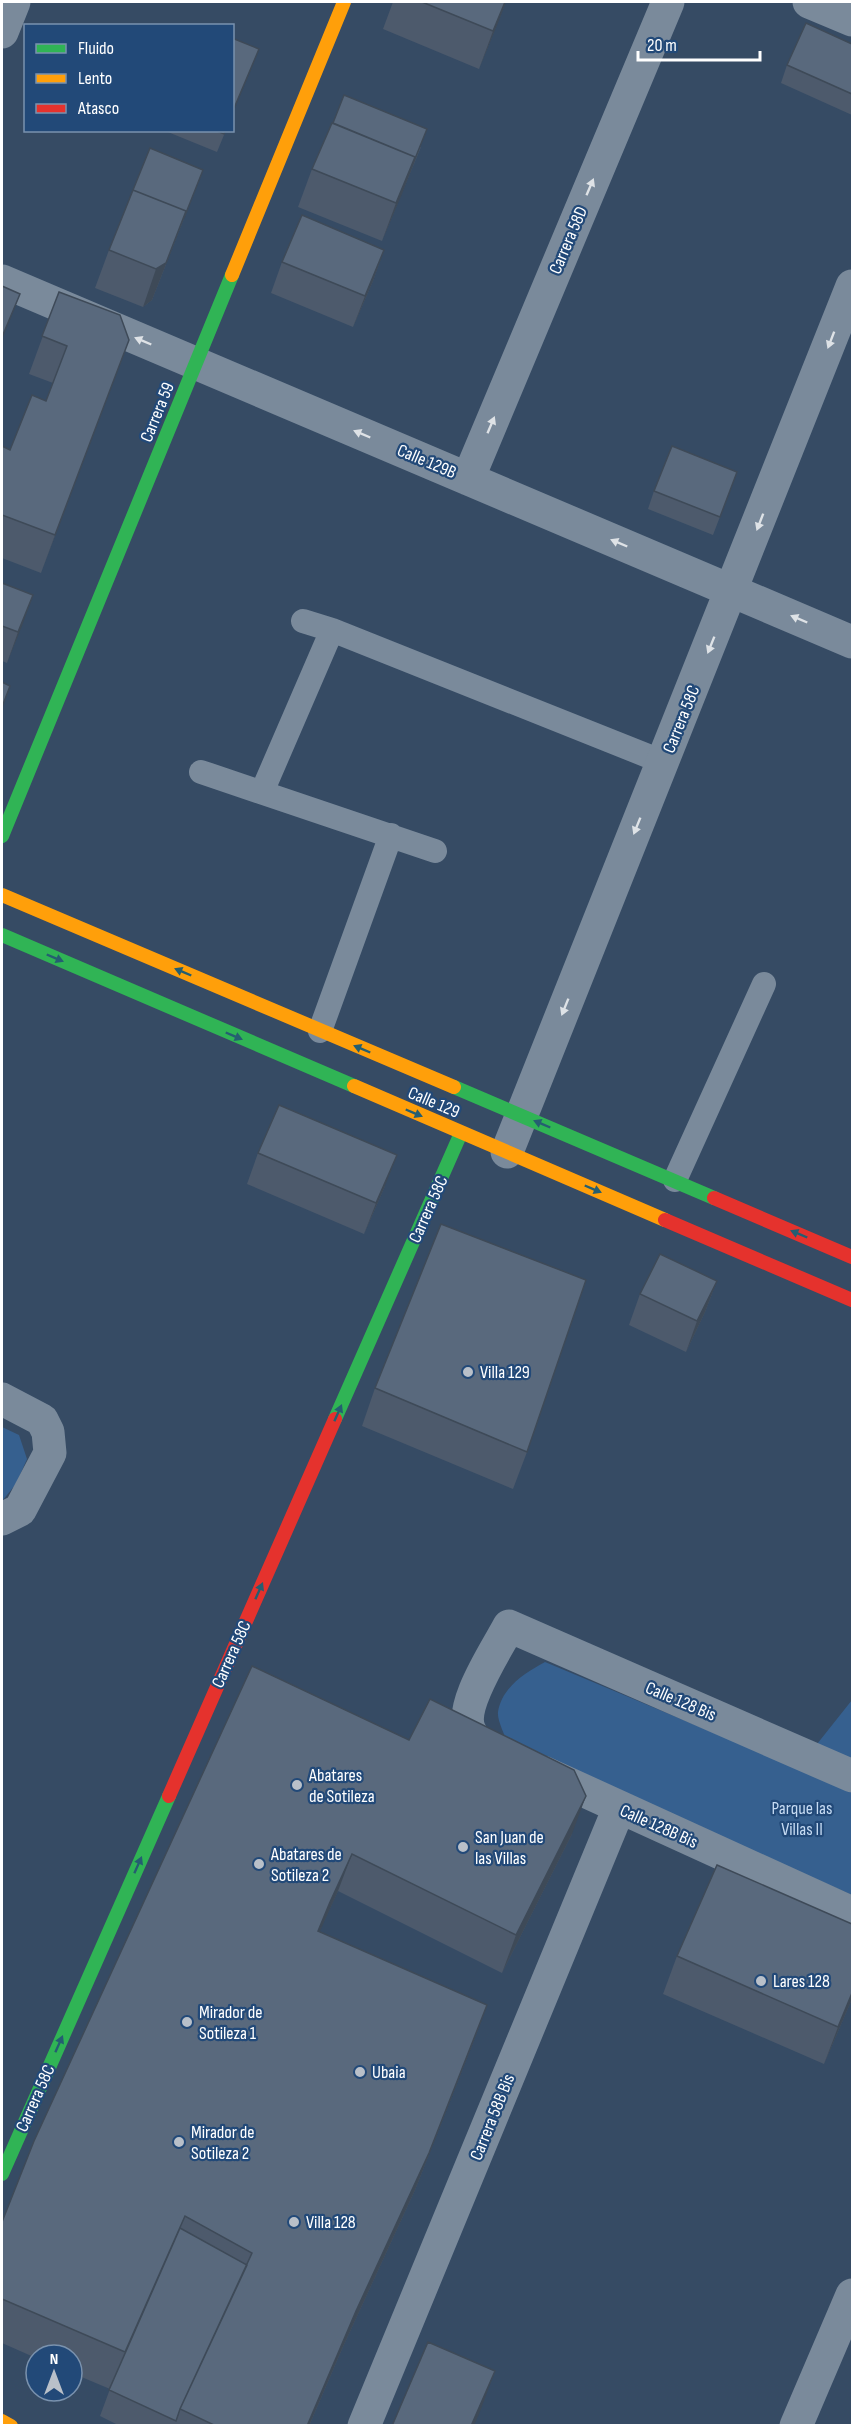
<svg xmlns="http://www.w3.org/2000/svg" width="854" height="2427" viewBox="0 0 854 2427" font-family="'Sofia Sans Condensed',sans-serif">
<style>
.green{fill:#36608f}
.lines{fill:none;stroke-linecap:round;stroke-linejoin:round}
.lane{stroke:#7a8a9b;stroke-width:24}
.street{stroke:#7a8a9b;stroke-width:33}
.fast{stroke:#30b455;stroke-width:14}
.slow{stroke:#ff9f0a;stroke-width:14}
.jam{stroke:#e5322d;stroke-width:14}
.wall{fill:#4d5a6c}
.shaded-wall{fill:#3e4a58}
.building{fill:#59697d;stroke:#3e4a58;stroke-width:1.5}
.oneway{fill:#dee2e6}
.oneway2{fill:#255e71}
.poi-dot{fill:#b9c0c9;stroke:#224978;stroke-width:2}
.labels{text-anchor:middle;stroke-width:4.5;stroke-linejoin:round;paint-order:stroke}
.street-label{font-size:18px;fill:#fff;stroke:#224978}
.poi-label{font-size:18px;fill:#fff;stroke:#224978;text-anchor:start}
.park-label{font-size:18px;fill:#c6dbf3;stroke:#224978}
</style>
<rect width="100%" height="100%" fill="#364b64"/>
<path class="green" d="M2,1427L19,1435L27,1459L16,1484L2,1501Z
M545,1662L798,1768L852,1700V1895L508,1744C505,1735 497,1721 498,1712C502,1687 525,1673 545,1662Z"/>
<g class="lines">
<path class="lane" d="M303,621L332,630L663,762
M201,772L435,851
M262,792L332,630
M320,1031L391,835
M675,1180L764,984"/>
<path class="street" d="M809,2L852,20
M2,32L14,2
M2,281L852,642
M468,479L668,2
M507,1152L852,286
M2,1399L42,1420L48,1432L50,1453L20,1510L2,1519
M493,1749C484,1745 476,1742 471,1733C456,1709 497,1649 509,1626L852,1776
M543,1772L852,1913
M364,2426L619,1808
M796,2426L852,2295"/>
<path class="fast" d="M2,836L232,275
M2,935L354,1086
M454,1087L714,1198
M335,1419L461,1133
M2,2174L169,1796"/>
<path class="slow" d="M232,275L344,2
M2,895L454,1087
M354,1086L665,1220
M2,2421L11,2426"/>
<path class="jam" d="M714,1198L852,1257
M665,1220L852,1300
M169,1796L335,1419"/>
</g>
<path class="wall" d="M393,2H506L479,69L383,29Z
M852,44V115L781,83L787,65Z
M163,130H226L217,152Z
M421,147L382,241L298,207L312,169Z
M191,201L152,300L143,307L95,288L109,250Z
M384,250L373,281L353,327L271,293L282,262Z
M59,292L115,377L41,573L2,558V446L10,450L46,401L53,383L29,374Z
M737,472L713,535L648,509L654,491Z
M2,583L33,595L7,663L2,661Z
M258,1153L385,1186L364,1234L247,1184Z
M717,1281L705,1312L686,1352L629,1325L640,1294Z
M375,1388L527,1452L513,1489L362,1426Z
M252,1666L572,1834L502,1973L338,1891L319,1932L487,2005L473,2043L415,2190L342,2349L309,2426H120L100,2416L110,2389L72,2373V2355H36V2358L2,2343V2222Z
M677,1956L852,1999L824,2064L663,1994Z"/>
<path class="shaded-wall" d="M505,2H506L498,23L479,69L493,31Z
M259,49L252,67L232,115V113Z
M427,129L402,194L382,241L396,203Z
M203,170L152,300L143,307L156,269Z
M384,250L373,281L353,327L365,296Z
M20,294L13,312L2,339V337Z
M129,340L115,377L41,573L55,535Z
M33,595L22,626L7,663L18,632Z
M397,1155L385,1186L364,1234L376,1203Z
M717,1281L705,1312L686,1352L697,1321Z
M586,1796L572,1834L502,1973L516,1935Z
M352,1854L338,1891L316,1940L318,1931L330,1902Z
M852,1993V1999L824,2064L838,2027Z
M487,2005L473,2043L415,2190L342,2349L309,2426H307Z
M495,2371L481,2409L474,2426H471Z"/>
<path class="building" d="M422,2H505L493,31Z
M806,23L852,44V94L787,65Z
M232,38L259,49L232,113Z
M344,95L427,129L408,176L415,157L333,123Z
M332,123L415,157L396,203L312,169Z
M215,130H225L224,134Z
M150,148L203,170L184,218L186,211L133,190Z
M133,190L186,211L166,263L156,269L109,250Z
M302,215L384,250L365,296L282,262Z
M2,286L20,294L2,337Z
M59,292L120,315L129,340L55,535L2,515V446L10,450L32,395L46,401L67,346L42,336Z
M672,446L737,472L720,517L654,491Z
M2,583L33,595L18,632L2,626Z
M2,682L10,686L2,707Z
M279,1105L397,1155L376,1203L258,1153Z
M441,1224L586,1280L527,1452L375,1388Z
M660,1254L717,1281L697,1321L640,1294Z
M252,1666L409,1740L430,1699L574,1770L586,1796L516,1935L352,1854L330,1902L318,1931L487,2005L429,2153L356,2311L307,2426H216L180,2409L252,2253L185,2216L125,2352L2,2299V2222L34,2141Z
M717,1865L852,1924V1993L838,2027L677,1956Z
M180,2228L247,2265L180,2409L176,2421L109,2390Z
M428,2342L495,2371L471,2426H392Z"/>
<defs><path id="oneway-solid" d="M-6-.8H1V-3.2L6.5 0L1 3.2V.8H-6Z" transform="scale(1.5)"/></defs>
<g class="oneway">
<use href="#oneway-solid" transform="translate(590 187) rotate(-67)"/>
<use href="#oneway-solid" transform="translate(831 340) rotate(111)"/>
<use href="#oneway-solid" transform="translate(143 341) rotate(-157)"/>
<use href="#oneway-solid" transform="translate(491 425) rotate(-67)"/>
<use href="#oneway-solid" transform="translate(362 434) rotate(-157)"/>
<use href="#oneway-solid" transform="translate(760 522) rotate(111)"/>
<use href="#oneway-solid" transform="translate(619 543) rotate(-157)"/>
<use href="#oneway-solid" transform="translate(799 619) rotate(-157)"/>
<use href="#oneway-solid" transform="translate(711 645) rotate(112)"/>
<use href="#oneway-solid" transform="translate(637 826) rotate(112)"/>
<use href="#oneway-solid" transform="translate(565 1007) rotate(112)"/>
</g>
<g class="oneway2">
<use href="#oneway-solid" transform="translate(55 958) rotate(23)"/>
<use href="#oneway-solid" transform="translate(183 972) rotate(-157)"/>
<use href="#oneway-solid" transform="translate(234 1036) rotate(23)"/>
<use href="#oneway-solid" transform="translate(362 1049) rotate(-157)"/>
<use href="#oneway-solid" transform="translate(414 1113) rotate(23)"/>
<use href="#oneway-solid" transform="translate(542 1124) rotate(-157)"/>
<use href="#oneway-solid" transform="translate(593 1189) rotate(23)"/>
<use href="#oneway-solid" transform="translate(799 1234) rotate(-157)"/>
<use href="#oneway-solid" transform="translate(338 1413) rotate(-66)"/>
<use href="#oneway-solid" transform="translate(259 1591) rotate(-66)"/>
<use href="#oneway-solid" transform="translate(138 1865) rotate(-66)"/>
<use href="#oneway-solid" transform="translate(59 2044) rotate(-66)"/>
</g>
<g class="poi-dot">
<circle cx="468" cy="1372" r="6"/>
<circle cx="297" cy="1785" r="6"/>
<circle cx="463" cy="1847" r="6"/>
<circle cx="259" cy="1864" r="6"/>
<circle cx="761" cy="1981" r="6"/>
<circle cx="187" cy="2022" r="6"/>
<circle cx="360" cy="2072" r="6"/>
<circle cx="179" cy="2142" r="6"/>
<circle cx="294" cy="2222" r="6"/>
</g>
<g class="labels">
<g class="street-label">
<text transform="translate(568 240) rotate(-67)" y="6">Carrera 58D</text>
<text transform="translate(157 412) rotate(-68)" y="6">Carrera 59</text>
<text transform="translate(427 461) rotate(23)" y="6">Calle 129B</text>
<text transform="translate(681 719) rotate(-68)" y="6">Carrera 58C</text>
<text transform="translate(434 1102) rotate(23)" y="6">Calle 129</text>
<text transform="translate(428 1209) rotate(-66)" y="6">Carrera 58C</text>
<text transform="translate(231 1654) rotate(-66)" y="6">Carrera 58C</text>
<text transform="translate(681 1701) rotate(23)" y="6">Calle 128 Bis</text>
<text transform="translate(659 1826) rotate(24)" y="6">Calle 128B Bis</text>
<text transform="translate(35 2098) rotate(-66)" y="6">Carrera 58C</text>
<text transform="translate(492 2117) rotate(-68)" y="6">Carrera 58B Bis</text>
</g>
<g class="poi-label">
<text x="480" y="1378">Villa 129</text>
<text x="309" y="1781">Abatares<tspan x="309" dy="21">de Sotileza</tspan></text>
<text x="475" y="1843">San Juan de<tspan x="475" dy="21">las Villas</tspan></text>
<text x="271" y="1860">Abatares de<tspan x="271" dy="21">Sotileza 2</tspan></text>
<text x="773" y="1987">Lares 128</text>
<text x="199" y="2018">Mirador de<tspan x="199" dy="21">Sotileza 1</tspan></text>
<text x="372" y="2078">Ubaia</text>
<text x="191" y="2138">Mirador de<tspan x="191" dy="21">Sotileza 2</tspan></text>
<text x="306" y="2228">Villa 128</text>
</g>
<g class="park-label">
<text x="802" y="1814">Parque las<tspan x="802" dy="21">Villas II</tspan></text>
</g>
</g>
<rect width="854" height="2427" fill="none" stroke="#ffffff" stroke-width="6"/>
<rect x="24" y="24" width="210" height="108" fill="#224978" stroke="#7a92ae" stroke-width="1.5"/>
<rect x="36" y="44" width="30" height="9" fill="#30b455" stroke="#7a92ae" stroke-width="1.5"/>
<text x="78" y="54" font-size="18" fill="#ffffff">Fluido</text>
<rect x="36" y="74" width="30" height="9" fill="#ff9f0a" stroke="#7a92ae" stroke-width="1.5"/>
<text x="78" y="84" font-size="18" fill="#ffffff">Lento</text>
<rect x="36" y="104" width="30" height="9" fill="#e5322d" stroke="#7a92ae" stroke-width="1.5"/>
<text x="78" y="114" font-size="18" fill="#ffffff">Atasco</text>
<g transform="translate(54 2373)"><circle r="28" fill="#224978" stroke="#7a92ae" stroke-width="1.5"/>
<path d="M0-4.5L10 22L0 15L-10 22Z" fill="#b9c0c9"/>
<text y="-9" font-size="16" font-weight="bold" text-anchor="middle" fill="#ffffff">N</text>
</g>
<path d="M638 51v9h122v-9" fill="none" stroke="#ffffff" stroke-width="3"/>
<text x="647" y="51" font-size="18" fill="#ffffff" stroke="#224978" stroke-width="4.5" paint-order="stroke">20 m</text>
</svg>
